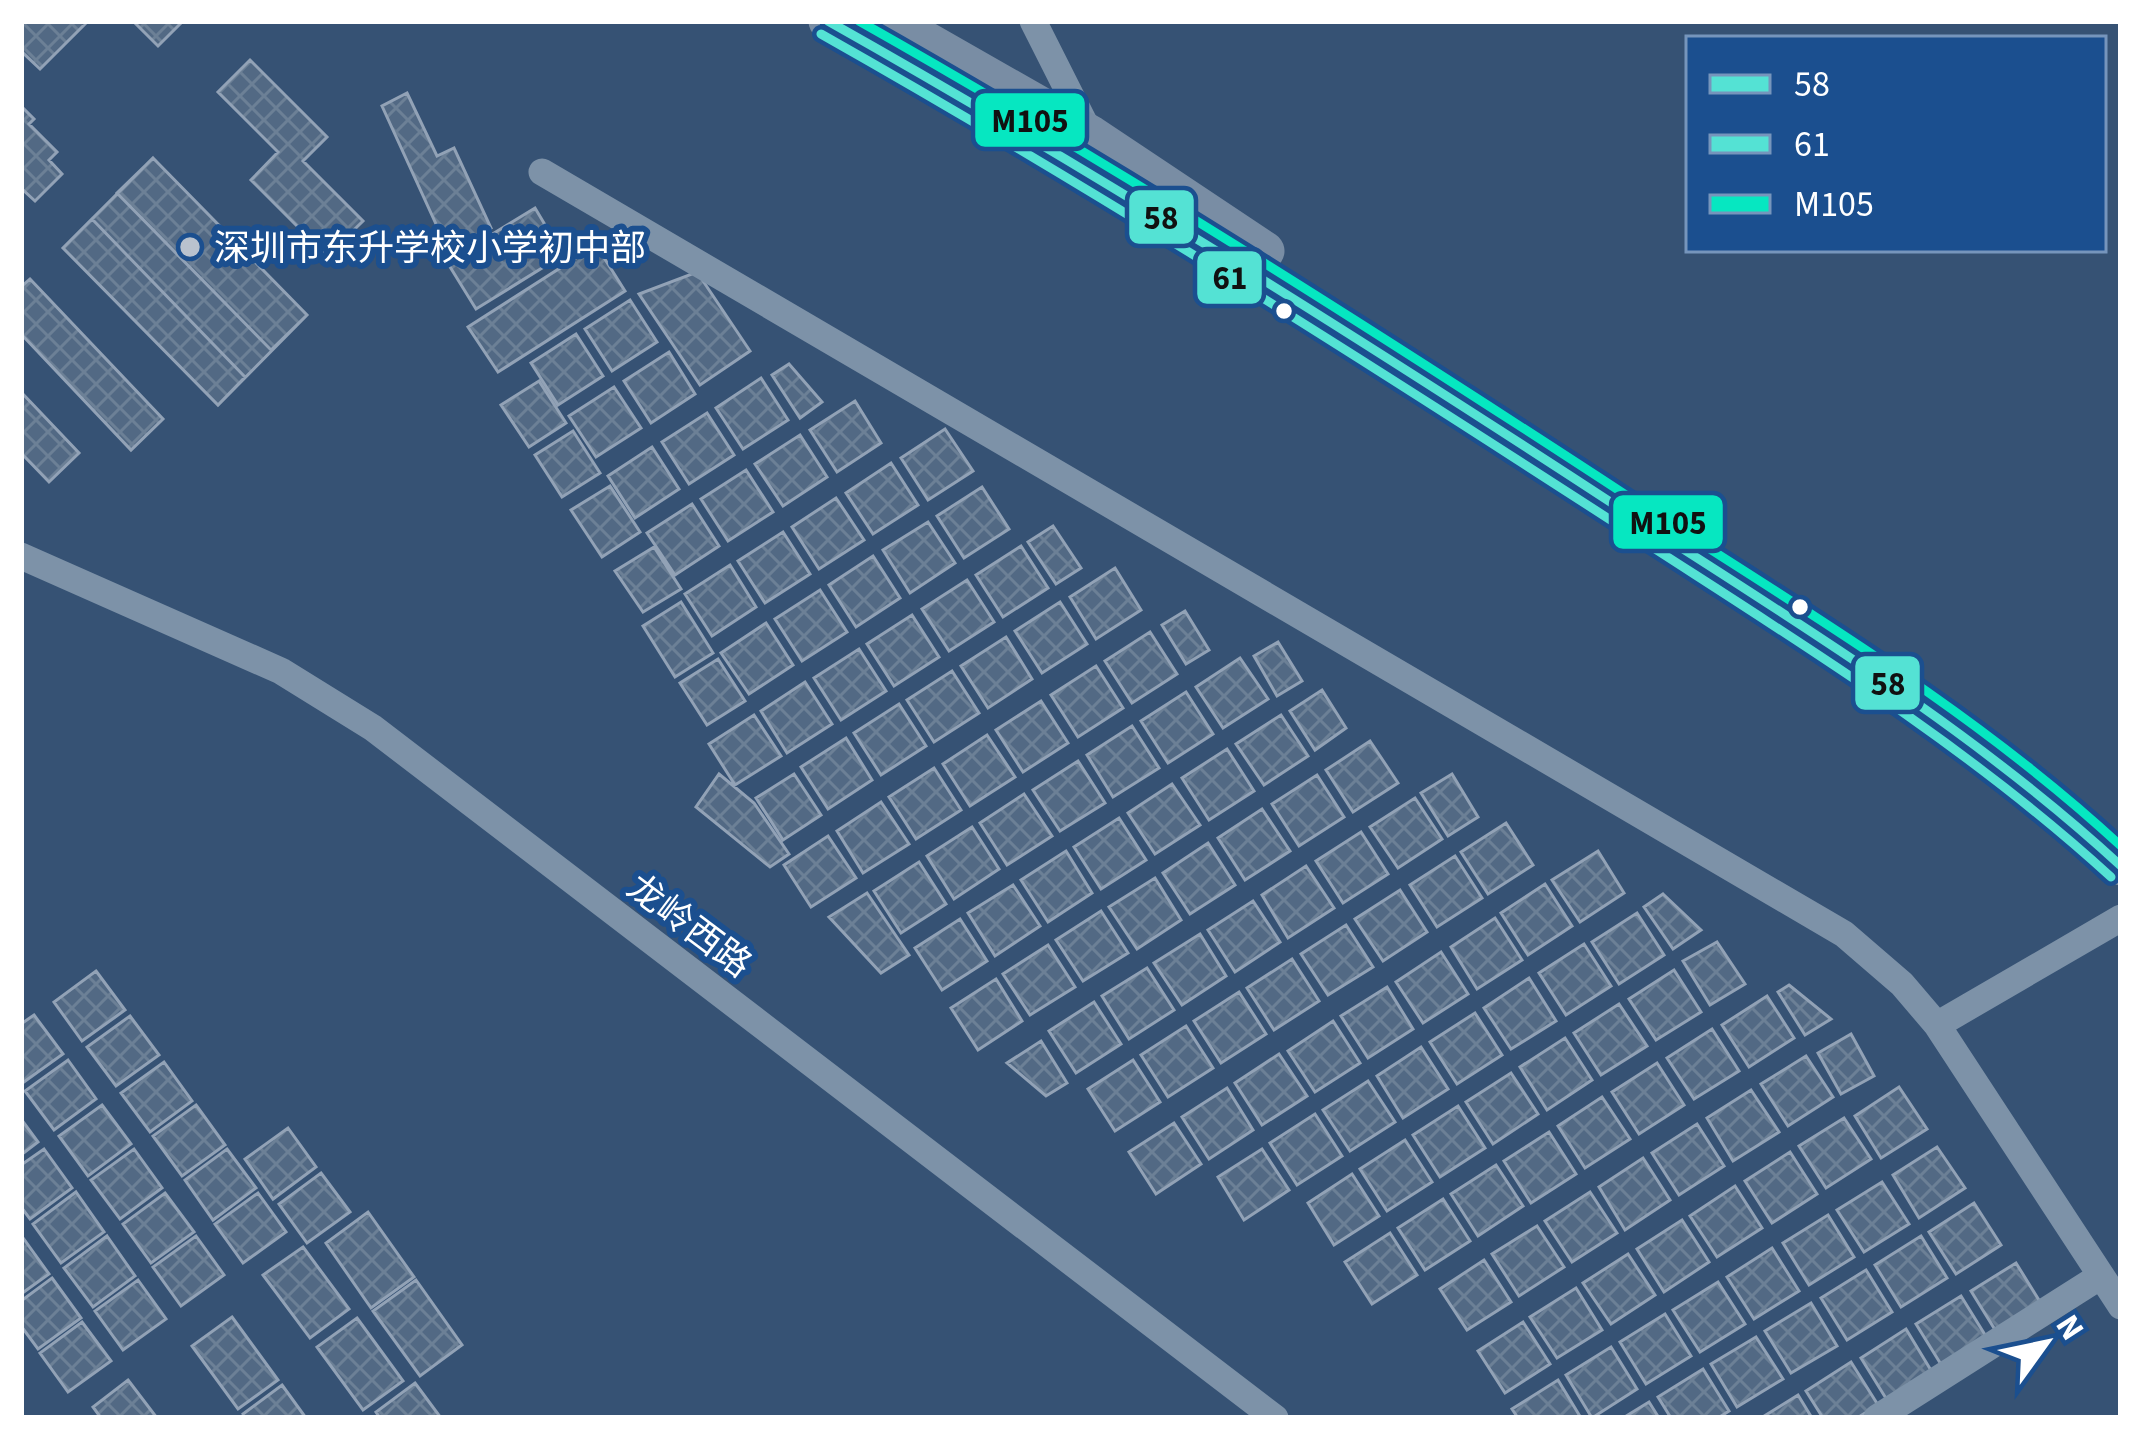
<svg xmlns="http://www.w3.org/2000/svg" width="2142" height="1439" viewBox="0 0 2142 1439" font-family="'Source Sans 3','Noto Sans SC',sans-serif">
<style>
.building{fill:url(#building-cross-hatch);stroke:#92a2b6;stroke-width:3}
.lines{fill:none;stroke-linecap:round;stroke-linejoin:round}
.street{stroke:#7d92a8;stroke-width:27}
.secondary{stroke:#798da4;stroke-width:39}
.bus-1-casing{stroke:#1b4f8f;stroke-width:18}
.bus-2-casing{stroke:#1b4f8f;stroke-width:18}
.bus-3-casing{stroke:#1b4f8f;stroke-width:18}
.bus-1{stroke:#54e2d4;stroke-width:9}
.bus-2{stroke:#54e2d4;stroke-width:9}
.bus-3{stroke:#06e7c1;stroke-width:9}
.poi-dot{fill:#b9c2ce;stroke:#1b4f8f;stroke-width:4.5}
.bus-dot{fill:#fff;stroke:#1b4f8f;stroke-width:4.5}
.labels{text-anchor:middle;stroke-width:12;stroke-linejoin:round;paint-order:stroke}
.poi-label{font-size:36px;fill:#fff;stroke:#1b4f8f;text-anchor:start}
.street-label{font-size:36px;fill:#fff;stroke:#1b4f8f}
.line-badge{stroke:#1b4f8f;stroke-width:4.5}
.pale-badge-label{font-size:33px;text-anchor:middle;font-weight:bold;fill:#111}
</style>
<defs>
<pattern id="building-cross-hatch" width="8" height="8" patternUnits="userSpaceOnUse" patternTransform="scale(3)"><rect width="8" height="8" fill="#526984"/><path d="M0 0l8 8M0 8l8-8" fill="none" stroke="#6c8096"/></pattern>
</defs>
<rect width="100%" height="100%" fill="#365274"/>
<path class="building" d="M21,21H82L85,24L40,69L21,51Z
M133,21H183L158,46Z
M250,60L327,137L303,161L363,221L327,256L251,180L278,152L218,92Z
M407,93L437,156L454,148L491,228L447,248L382,106Z
M21,106L34,119L29,124L57,152L49,160L62,174L35,201L21,188Z
M153,158L307,315L218,405L63,248Z
M153,158L307,315L271,350L117,193Z
M535,208L563,255L476,309L447,262Z
M92,219L245,377L218,405L63,248Z
M596,245L625,291L498,372L468,327Z
M697,272L750,351L700,385L639,294Z
M30,279L163,419L131,450L21,334V287Z
M630,300L657,342L612,371L585,329Z
M576,334L603,376L558,405L531,363Z
M669,352L695,394L651,423L624,381Z
M789,364L822,402L800,418L772,375Z
M761,378L788,420L743,449L716,408Z
M539,381L566,423L529,447L501,405Z
M614,387L641,428L596,457L569,416Z
M21,392L79,453L49,482L21,453Z
M855,401L881,443L837,472L810,430Z
M707,413L734,455L689,484L662,442Z
M945,429L973,471L928,500L901,458Z
M573,431L600,473L562,497L535,455Z
M800,435L827,477L783,506L755,464Z
M652,447L679,489L635,518L608,476Z
M891,463L918,505L873,534L846,493Z
M746,470L773,512L728,541L701,499Z
M610,486L640,532L602,557L571,510Z
M982,487L1009,529L964,558L937,516Z
M836,498L864,540L819,569L792,527Z
M692,504L719,546L675,575L647,533Z
M928,522L955,563L910,593L883,550Z
M1053,526L1081,568L1056,584L1028,542Z
M783,532L810,574L765,603L738,561Z
M1021,546L1048,588L1003,617L976,575Z
M654,547L681,589L643,612L615,571Z
M873,556L900,598L856,627L829,585Z
M730,565L756,607L712,636L685,594Z
M1115,568L1141,610L1096,639L1070,597Z
M967,580L994,622L949,651L922,609Z
M820,590L847,632L802,661L775,619Z
M681,602L713,653L675,677L643,626Z
M1060,602L1087,644L1042,673L1015,631Z
M1185,611L1209,650L1186,664L1162,625Z
M912,615L939,657L894,686L867,644Z
M766,623L793,665L749,694L721,653Z
M1150,632L1177,674L1132,703L1105,661Z
M1006,637L1032,679L988,708L961,666Z
M1278,642L1302,681L1277,696L1254,656Z
M859,649L886,691L841,720L814,678Z
M1240,658L1268,699L1223,728L1196,687Z
M718,659L745,701L707,725L680,683Z
M1096,666L1123,708L1078,737L1051,695Z
M952,671L979,713L934,742L907,700Z
M805,682L832,724L787,753L761,711Z
M1322,690L1346,728L1315,750L1290,711Z
M1186,692L1213,734L1168,763L1141,721Z
M1041,701L1068,743L1023,772L996,730Z
M899,704L926,746L881,775L854,733Z
M754,715L781,756L735,785L709,744Z
M1281,715L1308,756L1264,785L1236,744Z
M1132,726L1159,768L1113,797L1087,755Z
M987,735L1015,777L970,806L943,764Z
M846,738L872,780L828,809L801,767Z
M1370,741L1398,783L1353,812L1326,770Z
M1227,749L1254,791L1209,820L1182,778Z
M1078,761L1105,803L1060,831L1033,790Z
M934,768L961,810L916,839L889,797Z
M719,774L754,803L789,854L770,867L696,807Z
M794,774L821,815L783,840L756,798Z
M1452,774L1478,817L1448,836L1421,793Z
M1317,775L1344,817L1299,846L1272,804Z
M1172,784L1200,825L1155,854L1128,813Z
M1024,794L1052,836L1007,865L980,823Z
M1415,798L1442,839L1398,868L1370,827Z
M881,802L909,844L863,873L837,831Z
M1262,809L1290,851L1245,880L1218,838Z
M1119,818L1146,860L1101,889L1074,847Z
M1506,823L1533,865L1488,894L1461,852Z
M972,827L999,869L954,899L927,856Z
M1361,832L1388,874L1343,903L1316,861Z
M828,836L856,878L811,907L784,865Z
M1208,843L1235,885L1190,914L1163,873Z
M1066,851L1092,893L1048,922L1021,880Z
M1598,851L1624,893L1580,922L1552,880Z
M1455,856L1482,898L1437,927L1410,885Z
M919,862L946,904L901,933L874,891Z
M1306,866L1334,908L1288,938L1262,895Z
M1155,878L1181,920L1137,949L1109,907Z
M1545,884L1572,926L1528,955L1501,913Z
M1013,885L1040,926L995,956L968,913Z
M1400,890L1427,932L1383,961L1355,919Z
M867,893L909,955L881,973L829,917Z
M1663,894L1701,930L1673,949L1644,907Z
M1253,901L1280,942L1235,972L1208,930Z
M1101,911L1128,953L1083,981L1056,940Z
M1637,913L1664,955L1619,984L1592,942Z
M1495,918L1522,960L1477,989L1451,947Z
M960,919L987,961L942,990L915,948Z
M1346,925L1373,967L1328,995L1301,954Z
M1200,934L1226,976L1182,1005L1154,963Z
M1717,942L1745,984L1710,1005L1683,961Z
M1584,944L1611,986L1566,1015L1539,973Z
M1048,945L1075,987L1030,1015L1003,974Z
M1441,952L1468,994L1423,1023L1396,982Z
M1292,959L1319,1001L1274,1030L1247,988Z
M1147,968L1174,1010L1129,1039L1102,996Z
M1674,970L1701,1012L1656,1040L1629,999Z
M96,971L125,1010L82,1041L54,1002Z
M1529,978L1556,1021L1511,1049L1484,1008Z
M996,979L1022,1021L978,1050L951,1008Z
M1789,985L1831,1019L1805,1035L1778,992Z
M1387,987L1413,1029L1368,1058L1341,1016Z
M1239,992L1266,1034L1221,1063L1194,1021Z
M1767,996L1794,1038L1749,1067L1722,1025Z
M1094,1002L1121,1044L1076,1073L1049,1031Z
M1619,1004L1647,1046L1601,1075L1574,1033Z
M1475,1013L1502,1055L1457,1084L1430,1042Z
M34,1015L63,1054L21,1084V1024Z
M130,1016L159,1055L116,1086L87,1047Z
M1333,1021L1360,1063L1315,1092L1288,1051Z
M1186,1026L1213,1068L1168,1097L1141,1055Z
M1712,1029L1739,1071L1694,1099L1667,1058Z
M1851,1034L1874,1076L1841,1094L1818,1053Z
M1565,1038L1592,1080L1547,1110L1520,1067Z
M1041,1041L1067,1083L1046,1096L1007,1063Z
M1421,1047L1448,1089L1403,1118L1377,1076Z
M1279,1054L1307,1096L1262,1125L1235,1083Z
M1806,1056L1833,1097L1788,1126L1761,1084Z
M68,1060L96,1099L54,1130L25,1091Z
M1133,1060L1160,1102L1115,1131L1088,1089Z
M164,1062L192,1101L150,1132L121,1093Z
M1657,1063L1684,1105L1639,1134L1612,1092Z
M1511,1073L1538,1114L1493,1144L1466,1102Z
M1368,1081L1395,1122L1350,1151L1323,1110Z
M1899,1087L1927,1129L1881,1158L1855,1116Z
M1227,1088L1253,1130L1209,1159L1182,1117Z
M1751,1090L1779,1132L1733,1161L1707,1118Z
M1602,1097L1630,1139L1585,1168L1558,1126Z
M102,1105L131,1144L88,1176L59,1136Z
M196,1105L225,1145L182,1176L153,1136Z
M1458,1106L1485,1148L1440,1177L1413,1135Z
M1315,1114L1342,1156L1297,1185L1270,1143Z
M1844,1118L1871,1159L1826,1188L1799,1146Z
M21,1119L38,1142L21,1155Z
M1174,1123L1201,1164L1156,1194L1129,1152Z
M1697,1124L1724,1166L1679,1195L1652,1153Z
M288,1128L316,1167L273,1199L245,1159Z
M1549,1132L1576,1174L1531,1203L1504,1161Z
M1405,1140L1432,1182L1387,1211L1360,1169Z
M1937,1147L1965,1188L1919,1218L1893,1175Z
M44,1149L72,1188L30,1219L21,1207V1165Z
M134,1149L162,1188L120,1219L91,1180Z
M227,1149L256,1188L213,1220L185,1180Z
M1262,1149L1289,1190L1244,1220L1218,1177Z
M1790,1152L1817,1194L1772,1223L1745,1181Z
M1643,1158L1670,1200L1625,1230L1599,1187Z
M1496,1165L1523,1206L1478,1236L1451,1194Z
M321,1173L350,1212L307,1243L279,1204Z
M1352,1174L1379,1216L1334,1245L1308,1203Z
M1882,1182L1909,1224L1864,1252L1837,1210Z
M1735,1186L1762,1228L1717,1257L1690,1216Z
M76,1192L104,1232L61,1263L33,1224Z
M1590,1192L1617,1233L1572,1262L1545,1221Z
M165,1193L194,1232L151,1263L123,1224Z
M258,1193L286,1232L243,1263L215,1224Z
M1443,1199L1470,1241L1425,1270L1398,1228Z
M1974,1203L2001,1245L1956,1274L1929,1232Z
M368,1212L414,1277L371,1308L326,1243Z
M1828,1215L1854,1257L1809,1285L1783,1243Z
M1682,1220L1709,1262L1664,1292L1637,1249Z
M1537,1226L1564,1267L1519,1296L1492,1254Z
M1390,1233L1417,1275L1372,1304L1345,1262Z
M21,1235L49,1274L21,1294Z
M107,1236L135,1276L93,1307L64,1268Z
M196,1236L224,1275L181,1306L153,1267Z
M1921,1236L1947,1278L1901,1307L1875,1265Z
M303,1247L349,1309L310,1338L263,1275Z
M1772,1248L1799,1291L1754,1319L1727,1277Z
M1628,1254L1655,1295L1611,1324L1583,1283Z
M1484,1260L1511,1302L1467,1330L1440,1289Z
M2016,1263L2042,1305L1997,1333L1971,1291Z
M1866,1270L1892,1312L1847,1340L1821,1298Z
M52,1278L81,1318L38,1349L21,1326V1301Z
M138,1280L166,1319L123,1350L95,1311Z
M416,1280L462,1345L420,1376L373,1311Z
M1718,1282L1745,1324L1700,1352L1673,1310Z
M1576,1288L1602,1330L1557,1358L1530,1317Z
M1961,1296L1987,1338L1942,1366L1916,1324Z
M1811,1303L1837,1346L1791,1373L1765,1331Z
M1665,1314L1691,1356L1646,1384L1620,1342Z
M232,1317L278,1380L238,1409L192,1346Z
M357,1318L403,1381L363,1410L317,1347Z
M82,1322L111,1361L68,1392L40,1353Z
M1523,1322L1550,1364L1505,1393L1478,1351Z
M1906,1329L1932,1372L1887,1400L1861,1358Z
M1756,1337L1783,1379L1737,1407L1711,1364Z
M1611,1347L1637,1389L1592,1418L1566,1375Z
M1851,1362L1878,1405L1857,1418H1823L1806,1391Z
M1703,1369L1729,1411L1718,1418H1671L1658,1397Z
M128,1380L157,1418H101L93,1407Z
M1558,1380L1581,1418H1518L1512,1409Z
M415,1383L441,1418H380L376,1412Z
M282,1385L306,1418H245L243,1414Z
M1798,1395L1812,1418H1761Z
M1649,1402L1659,1418H1623Z"/>
<g class="lines">
<path class="street" d="M1033,21L1091,136
M542,172L1844,934L1902,984L1937,1025L2121,1306
M21,556L281,671L373,728L1275,1418
M1937,1025L2121,918
M1877,1418L2099,1277"/>
<path class="secondary" d="M828,21C1107,175 1374,348 1641,522C1805,629 1981,729 2121,866
M891,21L1091,135L1265,251"/>
<defs>
<path id="bus-1" d="M828,21C1098,173 1359,338 1618,507C1792,620 1968,725 2121,866"/>
<path id="bus-2" d="M821,34C1090,186 1350,351 1609,519C1782,632 1958,737 2111,877"/>
<path id="bus-3" d="M859,21C1123,170 1378,333 1632,499C1800,608 1973,709 2121,846"/>
</defs>
<use href="#bus-1" class="bus-1-casing"/>
<use href="#bus-2" class="bus-2-casing"/>
<use href="#bus-3" class="bus-3-casing"/>
<use href="#bus-1" class="bus-1"/>
<use href="#bus-2" class="bus-2"/>
<use href="#bus-3" class="bus-3"/>
</g>
<circle class="poi-dot" cx="190" cy="247" r="12"/>
<g class="bus-dot">
<circle cx="1284" cy="311" r="10"/>
<circle cx="1800" cy="607" r="10"/>
</g>
<g class="labels">
<g class="poi-label">
<text x="214" y="260">深圳市东升学校小学初中部</text>
</g>
<g class="street-label">
<text transform="translate(690 925) rotate(37)" y="13">龙岭西路</text>
</g>
</g>
<g class="line-badge">
<rect x="973" y="91" width="114" height="58" rx="12" fill="#06e7c1"/>
<rect x="1127" y="188" width="69" height="58" rx="12" fill="#54e2d4"/>
<rect x="1195" y="249" width="69" height="57" rx="12" fill="#54e2d4"/>
<rect x="1611" y="493" width="114" height="58" rx="12" fill="#06e7c1"/>
<rect x="1853" y="654" width="69" height="58" rx="12" fill="#54e2d4"/>
</g>
<g class="pale-badge-label">
<text x="1030" y="132">M105</text>
<text x="1161" y="229">58</text>
<text x="1230" y="289">61</text>
<text x="1668" y="534">M105</text>
<text x="1888" y="695">58</text>
</g>
<rect width="2142" height="1439" fill="none" stroke="#ffffff" stroke-width="48"/>
<rect x="1686" y="36" width="420" height="216" fill="#1b4f8f" stroke="#7695bc" stroke-width="3"/>
<rect x="1710" y="75" width="60" height="18" fill="#54e2d4" stroke="#7695bc" stroke-width="3"/>
<text x="1794" y="96" font-size="36" fill="#ffffff">58</text>
<rect x="1710" y="135" width="60" height="18" fill="#54e2d4" stroke="#7695bc" stroke-width="3"/>
<text x="1794" y="156" font-size="36" fill="#ffffff">61</text>
<rect x="1710" y="195" width="60" height="18" fill="#06e7c1" stroke="#7695bc" stroke-width="3"/>
<text x="1794" y="216" font-size="36" fill="#ffffff">M105</text>
<g transform="translate(2046 1343) rotate(57)" stroke="#1b4f8f" stroke-width="9" paint-order="stroke">
<path d="M0-9L21 45L0 30L-21 45Z" fill="#ffffff"/>
<text y="-18" font-size="33" font-weight="bold" text-anchor="middle" fill="#ffffff">N</text>
</g>
</svg>
